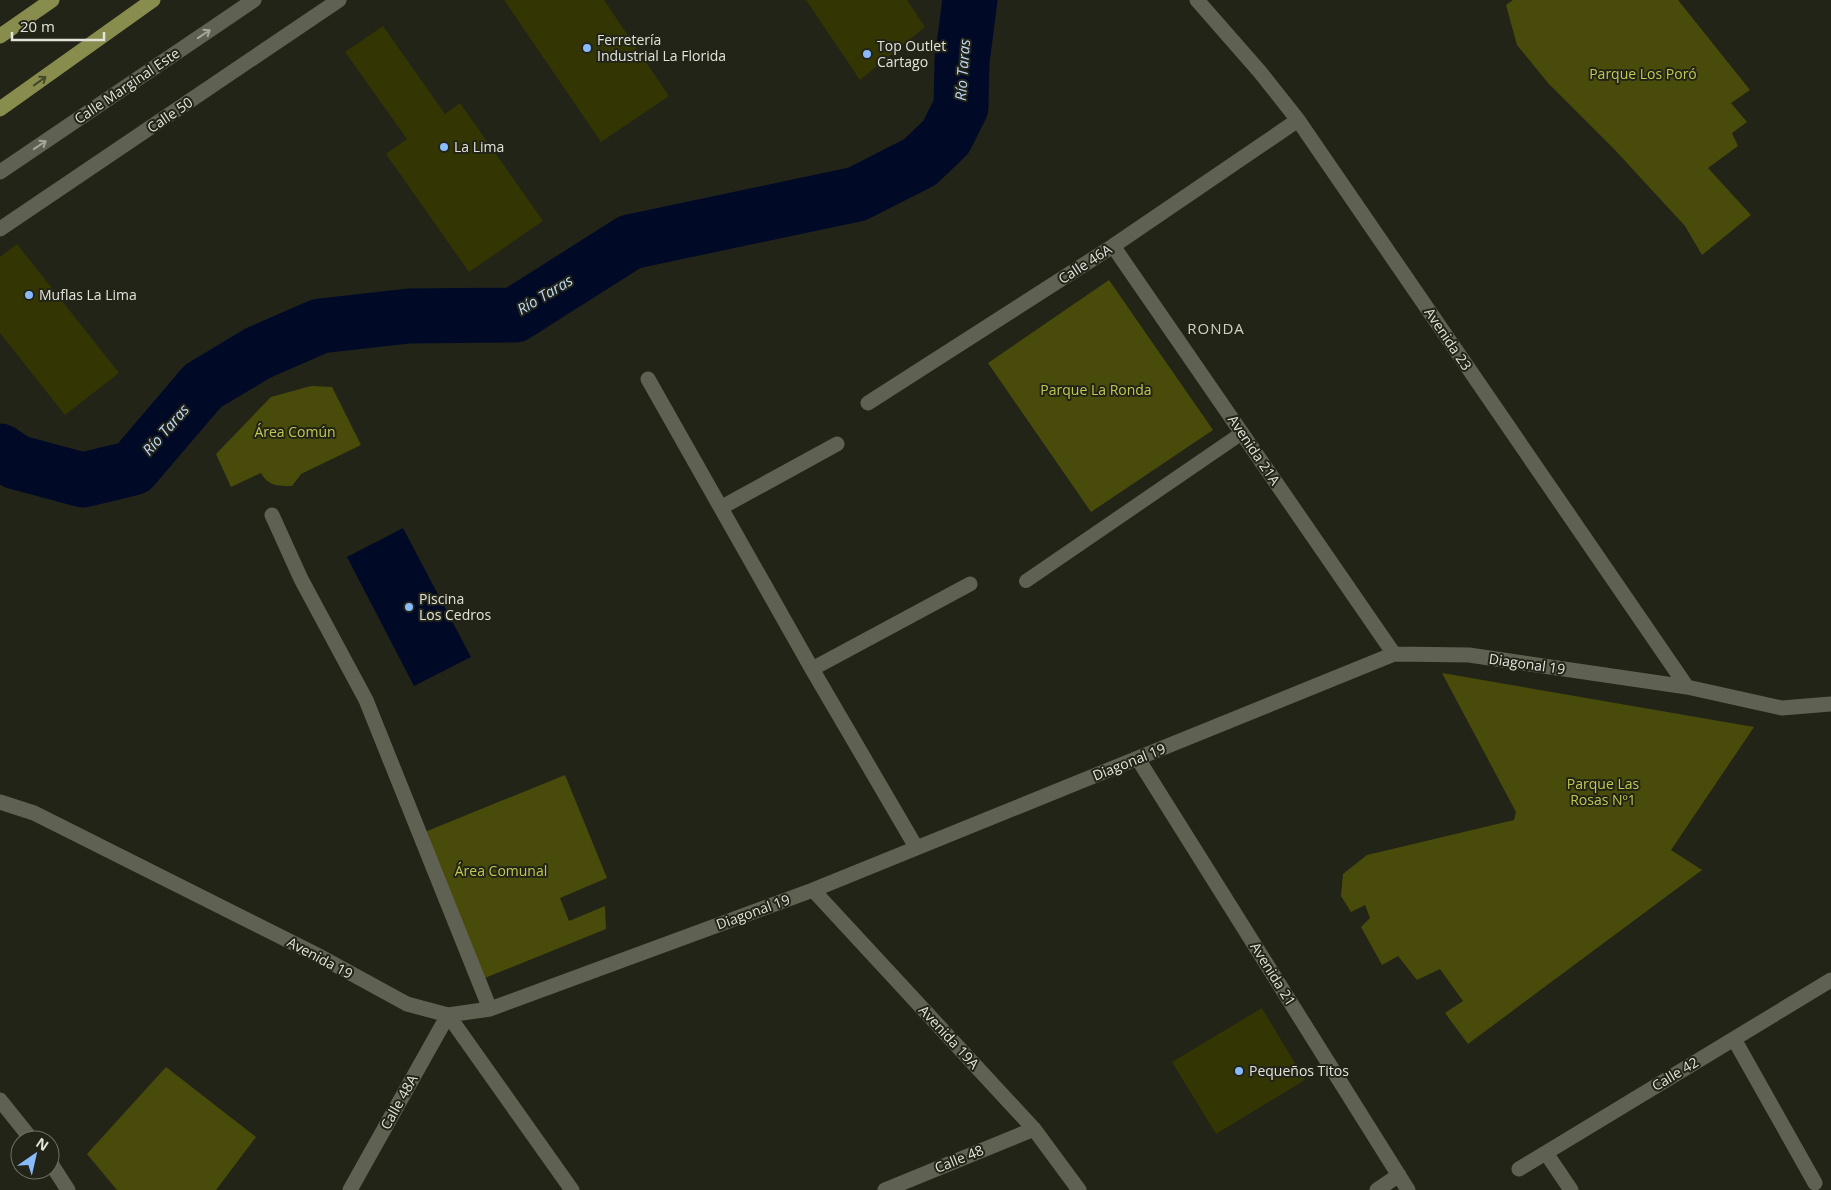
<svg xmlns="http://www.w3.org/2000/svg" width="1831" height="1190" viewBox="0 0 1831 1190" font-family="'Open Sans',sans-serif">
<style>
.green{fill:#494b0a}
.water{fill:#000a27}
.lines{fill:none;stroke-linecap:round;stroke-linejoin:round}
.river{stroke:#000a27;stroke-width:55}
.building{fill:#333503}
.service{stroke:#5f6152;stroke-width:14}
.minor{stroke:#5f6152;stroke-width:15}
.trunk{stroke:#888c4c;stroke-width:15}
.oneway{stroke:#a7a89d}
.oneway2{stroke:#46482a}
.poi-dot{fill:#88bafc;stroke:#232418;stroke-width:2}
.labels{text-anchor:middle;stroke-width:4;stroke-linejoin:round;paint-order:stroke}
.poi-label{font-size:14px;fill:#e2e3db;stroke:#232418;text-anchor:start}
.park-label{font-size:14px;fill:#c3c850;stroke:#232418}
.street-label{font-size:14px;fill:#e2e3db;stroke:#232418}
.water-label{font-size:15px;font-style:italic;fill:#bdd7fb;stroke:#232418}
.neighbourhood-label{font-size:15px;letter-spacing:1px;fill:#d0d2c1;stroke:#232418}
</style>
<rect width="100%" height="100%" fill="#232418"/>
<path class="green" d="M1513,0H1678L1750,90L1731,103L1747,122L1732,133L1738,146L1708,168L1751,215L1702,255L1685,226L1615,150L1548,83L1517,45L1506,5Z
M1109,280L1213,430L1091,512L988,363Z
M311,386L332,387L361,445L301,474L292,486C278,486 268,486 261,473L231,487L216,454L271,397Z
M1442,673L1754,727L1671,850L1702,870L1468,1044L1445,1013L1463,1001L1440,969L1417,980L1398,956L1382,965L1361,927L1370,918L1365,905L1351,912L1341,896L1343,874L1367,855L1514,820L1516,812Z
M565,775L607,878L560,898L569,921L605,906L606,929L475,982L415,836Z
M166,1067L256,1137L216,1190H117L87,1154Z"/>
<path class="water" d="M403,528L471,657L414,686L347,557Z"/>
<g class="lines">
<path class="river" d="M0,451L16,462L83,480L133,468L203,386L258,353L320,326L409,316L515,315L630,242L857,194L920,162L946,137L961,107L962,61L970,0"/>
</g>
<path class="building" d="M504,0H604L669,96L601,142Z
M806,0H907L925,27L860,80Z
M383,26L445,114L460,103L543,221L469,272L386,154L407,139L345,52Z
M17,244L119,373L65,415L0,333V257Z
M1262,1008L1305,1080L1216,1134L1172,1062Z"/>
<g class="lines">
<path class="service" d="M1026,581L1242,433"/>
<path class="minor" d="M1197,0L1260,72L1298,120L1687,687
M0,172L254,0
M0,229L339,0
M1113,246L1394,654
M648,379L812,669L916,847
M868,403L1113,246L1298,120
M722,507L837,444
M272,515L301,579L366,700L490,1009
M812,669L970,584
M1138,759L1408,1190
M0,802L34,813L321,957L407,1004L448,1015L572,1190
M813,890L1034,1129L1079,1190
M448,1015L490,1009L813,890L1394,654L1469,655L1687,687L1782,708L1831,704
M1734,1039L1815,1183
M0,1100L32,1140
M1546,1153L1571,1190
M50,1162L68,1190
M1519,1169L1831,980
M350,1190L448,1015
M885,1190L1034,1129
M1377,1190L1399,1175"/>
<path class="trunk" d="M0,36L52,0
M0,109L153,0"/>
</g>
<defs><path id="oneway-shaft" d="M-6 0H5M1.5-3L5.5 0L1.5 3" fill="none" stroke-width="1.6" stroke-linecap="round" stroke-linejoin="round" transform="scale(1.25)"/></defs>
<g class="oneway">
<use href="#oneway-shaft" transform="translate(204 34) rotate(-34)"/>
<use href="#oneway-shaft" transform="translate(40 145) rotate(-34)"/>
</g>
<use class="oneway2" href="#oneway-shaft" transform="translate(40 81) rotate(-36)"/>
<g class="poi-dot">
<circle cx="587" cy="48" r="5"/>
<circle cx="867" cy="54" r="5"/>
<circle cx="444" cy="147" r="5"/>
<circle cx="29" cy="295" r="5"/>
<circle cx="409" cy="607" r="5"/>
<circle cx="1239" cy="1071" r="5"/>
</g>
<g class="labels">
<g class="poi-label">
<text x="597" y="45">Ferretería<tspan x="597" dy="16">Industrial La Florida</tspan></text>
<text x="877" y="51">Top Outlet<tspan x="877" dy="16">Cartago</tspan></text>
<text x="454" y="152">La Lima</text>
<text x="39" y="300">Muflas La Lima</text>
<text x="419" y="604">Piscina<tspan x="419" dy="16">Los Cedros</tspan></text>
<text x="1249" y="1076">Pequeños Titos</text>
</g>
<g class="park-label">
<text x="1643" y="79">Parque Los Poró</text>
<text x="1096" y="395">Parque La Ronda</text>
<text x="295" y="437">Área Común</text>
<text x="1603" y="789">Parque Las<tspan x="1603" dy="16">Rosas Nº1</tspan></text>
<text x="501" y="876">Área Comunal</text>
</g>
<g class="street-label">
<text transform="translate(127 86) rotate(-34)" y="5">Calle Marginal Este</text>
<text transform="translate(170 115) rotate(-34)" y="5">Calle 50</text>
<text transform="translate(1085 264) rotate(-33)" y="5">Calle 46A</text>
<text transform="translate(1448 339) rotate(56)" y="5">Avenida 23</text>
<text transform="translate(1254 450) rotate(56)" y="5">Avenida 21A</text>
<text transform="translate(1527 664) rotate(8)" y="5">Diagonal 19</text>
<text transform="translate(1129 762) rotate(-22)" y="5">Diagonal 19</text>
<text transform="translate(753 912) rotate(-20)" y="5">Diagonal 19</text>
<text transform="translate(320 958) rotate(28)" y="5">Avenida 19</text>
<text transform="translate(1273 974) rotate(58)" y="5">Avenida 21</text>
<text transform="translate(949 1037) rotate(47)" y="5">Avenida 19A</text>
<text transform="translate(1675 1074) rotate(-31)" y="5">Calle 42</text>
<text transform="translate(399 1102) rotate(-61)" y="5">Calle 48A</text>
<text transform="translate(959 1159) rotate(-22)" y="5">Calle 48</text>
</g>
<g class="water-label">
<text transform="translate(963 70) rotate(-86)" y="5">Río Taras</text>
<text transform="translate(545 295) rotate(-31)" y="5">Río Taras</text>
<text transform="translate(166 430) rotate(-49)" y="5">Río Taras</text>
</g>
<g class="neighbourhood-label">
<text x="1216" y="334">RONDA</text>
</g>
</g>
<g transform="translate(35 1155) rotate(34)"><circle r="24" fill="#232418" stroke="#6f7066"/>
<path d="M0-4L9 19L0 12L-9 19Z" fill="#88bafc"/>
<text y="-8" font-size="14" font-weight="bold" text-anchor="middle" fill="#e2e3db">N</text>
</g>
<path d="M12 32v8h92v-8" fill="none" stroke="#e2e3db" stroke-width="2.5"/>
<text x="20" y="32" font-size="15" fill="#e2e3db" stroke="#232418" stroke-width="4" paint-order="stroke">20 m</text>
</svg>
